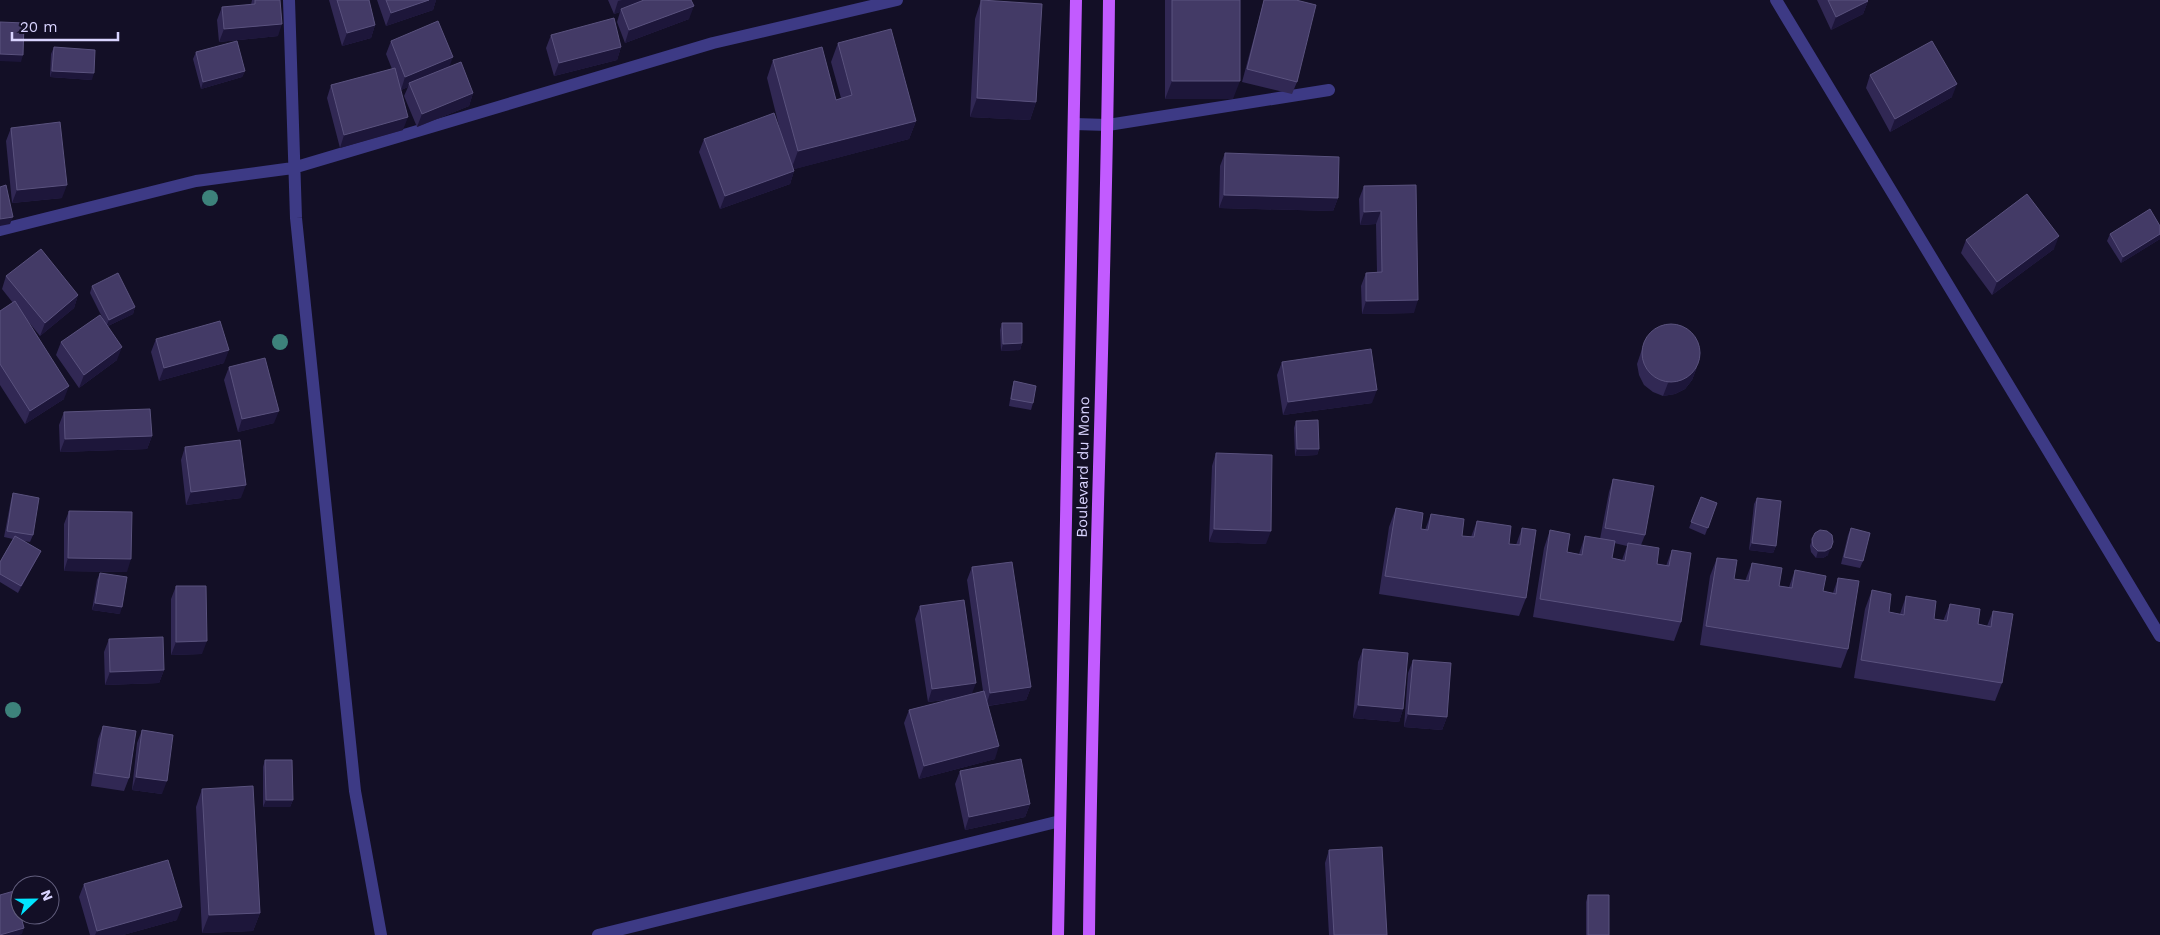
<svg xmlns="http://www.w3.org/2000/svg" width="2160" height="935" viewBox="0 0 2160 935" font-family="'Work Sans',sans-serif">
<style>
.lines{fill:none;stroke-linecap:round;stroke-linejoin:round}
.minor{stroke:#3d3a85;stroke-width:12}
.major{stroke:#c25bff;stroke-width:12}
.tree{fill:#3d827b}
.wall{fill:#312854;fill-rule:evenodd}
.shaded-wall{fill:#1d163a}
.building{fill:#433a66;stroke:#5a527e}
.labels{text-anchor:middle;stroke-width:4;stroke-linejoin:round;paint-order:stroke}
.street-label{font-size:15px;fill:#d9d4ff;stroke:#130f26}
</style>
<rect width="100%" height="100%" fill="#130f26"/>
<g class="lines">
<path class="minor" d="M289,0L296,218L355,791L381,935
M1776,0L2160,636
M1074,124L1108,125L1329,90
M0,230L196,181L293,168L713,43L897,0
M598,935L1060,821"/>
<path class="major" d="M1058,935L1076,0
M1089,935C1092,623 1106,312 1109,0"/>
</g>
<g class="tree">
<circle cx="210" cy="198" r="8"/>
<circle cx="280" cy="342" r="8"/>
<circle cx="13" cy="710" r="8"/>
</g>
<path class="wall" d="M252,0H280L278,36L219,42L217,20L222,7L251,5Z
M329,0H369L375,25L371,38L342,46Z
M377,0H436L433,10L386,26Z
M608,0H691L689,19L625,43L617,22L620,12L614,14Z
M981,0L1036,102L1030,120L970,117L975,19Z
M1165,0H1240L1233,99H1165Z
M1264,0H1296L1297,82L1292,94L1242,82Z
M1817,0H1867L1868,1L1863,14L1831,30Z
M551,35L621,47L617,60L554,76L546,48Z
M391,41L449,67L473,93L469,106L417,127L404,96L408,87L401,90L403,130L340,148L327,98L331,85L392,69L386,54Z
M838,43L916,121L909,139L794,169V171L790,184L720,209L699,152L704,139L782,138L767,78L773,60L836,100L841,98L831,62Z
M54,47L92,80L50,77L51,54Z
M196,52L245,71L242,77L201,89L193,59Z
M1870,75L1952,97L1890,132L1866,88Z
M11,128L62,198L12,203L6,141Z
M1225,153L1338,198L1333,211L1219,208L1220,166Z
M1416,185L1414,313L1362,314L1361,286L1366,273L1377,272L1376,224L1360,225L1359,199L1364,186Z
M2160,226V239L2121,263L2107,241L2110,234Z
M1966,240L2054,249L1992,295L1961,253Z
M6,276L78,295L74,308L40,336L27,320L64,399L25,424L0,385V311L13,303L2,289Z
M92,286L135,307L133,314L108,326L117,360L79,388L56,355L61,342L103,319L90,293Z
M1002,323L1022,343L1020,350L1001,351L1000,330Z
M156,339L224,363L159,381L151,352Z
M1645,340L1697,367L1692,380L1685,389L1675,394L1663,396L1653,392L1644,385L1639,375L1637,364Z
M1282,362L1372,403L1283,415L1277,375Z
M229,367L274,423L238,432L224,380Z
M1014,381L1033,403L1031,410L1009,406L1012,388Z
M64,412L152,436L147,449L60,452L59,425Z
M1296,421L1319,449L1317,455L1295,456L1294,428Z
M185,447L241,498L186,505L181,460Z
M1216,453L1266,544L1209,542L1212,466Z
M1613,479L1645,535L1641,545L1657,564L1666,566L1672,550L1681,622L1674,641L1533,617L1544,548L1550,530L1567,552L1579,554L1585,536L1600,539L1609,492ZM1614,543L1627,546L1622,560L1612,558Z
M13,493L33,535L30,542L24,541L41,551L38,557L18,593L0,582V562L13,539L4,537L11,500Z
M1701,497L1717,503L1705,535L1689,528Z
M1757,498L1776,546L1773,553L1749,550L1754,504Z
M1396,508L1421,529L1425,530L1431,514L1462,536L1471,537L1477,521L1509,544L1516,545L1522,528L1526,598L1519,616L1379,594L1389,527Z
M69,511L127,572L64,571V524Z
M1851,528L1863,561L1860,568L1841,564L1848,535Z
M1812,539L1828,555L1823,558H1816L1811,552L1810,546Z
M1717,558L1734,579L1745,581L1752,563L1779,586L1789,587L1795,570L1823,591L1833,593L1838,578L1848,649L1841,668L1700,645L1710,576Z
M972,567L1031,687L1026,700L988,706L995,759L919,779L904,723L909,710L954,699L928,702L915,619L920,606L972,694L983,691L967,580Z
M100,573L120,614L92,610L97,580Z
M176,586L202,654L171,655V599Z
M1872,590L1889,612L1900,614L1906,596L1934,619L1943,621L1950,604L1978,624L1987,626L1993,611L2002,683L1995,701L1854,678L1865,609Z
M109,639L164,670L159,683L105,685L104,652Z
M1363,649L1403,709L1399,722L1353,718L1358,662Z
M1413,660L1447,717L1442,730L1404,727L1408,673Z
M103,726L129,778L124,791L91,786L98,739Z
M142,730L162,794L132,790L137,743Z
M265,760L293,800L290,807H263V767Z
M960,771L1030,804L1025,817L965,830L955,784Z
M202,789L260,913L253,931L202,933L196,807Z
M1329,850L1387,935H1329L1325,863Z
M84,884L177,920L123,935H90L79,897Z
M1588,895L1609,935H1586V902Z"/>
<path class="shaded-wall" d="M429,0H436L433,10L386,26L391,13Z
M622,0H646L621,9L620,12L614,14L618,1Z
M1868,1L1863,14L1831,30L1836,17Z
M694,6L689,19L625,43L629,30Z
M282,24L278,36L219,42L224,29Z
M375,25L371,38L342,46L347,33Z
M621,47L617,60L554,76L559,63Z
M0,54L23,55L21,62L0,61Z
M453,57L448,70L409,83L408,87L401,90L405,77Z
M52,71L94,73L92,80L50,77Z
M245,71L242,77L201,89L203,82Z
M1172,81H1240L1233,99H1165Z
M1957,84L1952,97L1890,132L1895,119Z
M473,93L469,106L417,127L422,114Z
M977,98L1036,102L1030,120L970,117Z
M408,117L403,130L340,148L344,135Z
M916,121L909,139L791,170L798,151Z
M794,171L790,184L720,209L725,196Z
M67,185L62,198L12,203L17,190Z
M1224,195L1338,198L1333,211L1219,208Z
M1381,211L1376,224L1360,225L1364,212Z
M13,217L10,224L0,226V219Z
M2160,234V239L2121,263L2123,257Z
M2059,236L2054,249L1992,295L1997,282Z
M78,295L74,308L40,336L45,323Z
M1418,300L1414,313L1362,314L1366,301Z
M135,307L133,314L106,327L109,320Z
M1022,343L1020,350L1001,351L1003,344Z
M122,347L117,360L79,388L84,375Z
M229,350L224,363L159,381L164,368Z
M1697,367L1692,380L1685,389L1675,394L1663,396L1668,383Z
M69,386L64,399L25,424L30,411Z
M1377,390L1372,403L1283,415L1288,402Z
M279,411L274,423L238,432L242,419Z
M152,436L147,449L60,452L65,439Z
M1297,449H1319L1317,455L1295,456Z
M246,485L241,498L186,505L191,492Z
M1214,529L1271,531L1266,544L1209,542Z
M1833,542L1828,555L1823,558H1816L1818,551Z
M1752,543L1776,546L1773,553L1749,550Z
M41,551L38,557L18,593L21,586Z
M68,558L131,559L127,572L64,571Z
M95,603L122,607L120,614L92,610Z
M207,641L202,654L171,655L176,642Z
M164,670L159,683L105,685L110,672Z
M976,683L971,696L928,702L932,689Z
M1031,687L1026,700L986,706L990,693Z
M1358,705L1403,709L1399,722L1353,718Z
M1408,714L1447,717L1442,730L1404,727Z
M999,746L995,759L919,779L924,766Z
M136,777L167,781L162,794L132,790Z
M266,800H293L290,807H263Z
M1030,804L1025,817L965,830L969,817Z
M182,907L177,920L123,935H95L97,931Z
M260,913L253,931L202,933L209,915Z
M24,928L22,934L19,935H0Z"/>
<path class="building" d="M255,0H280L282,24L224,29L222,7L255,4Z
M337,0H369L375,25L347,33Z
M386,0H429L391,13Z
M644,0H691L694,6L629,30L621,9Z
M981,0L1042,4L1036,102L977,98Z
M1172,0H1240V81H1172Z
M1264,0H1296L1316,5L1297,82L1247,69Z
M1828,0H1867L1868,1L1836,17Z
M614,18L621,47L559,63L551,35Z
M438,21L453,57L405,77L391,41Z
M0,22L24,23L23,55L0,54Z
M891,29L916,121L798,151L773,60L822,47L836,100L852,95L838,43Z
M237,41L245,71L203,82L196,52Z
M1932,41L1957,84L1895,119L1870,75Z
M54,47L95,50L94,73L52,71Z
M461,62L473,93L422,114L409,83Z
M395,68L408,117L344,135L331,85Z
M774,113L794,171L725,196L704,139Z
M60,122L67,185L17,190L11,128Z
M1225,153L1339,157L1338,198L1224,195Z
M6,185L13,217L0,219V187Z
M1416,185L1418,300L1366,301V273L1382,272L1381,211L1364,212V186Z
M2027,194L2059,236L1997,282L1966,240Z
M2150,209L2160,226V234L2123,257L2110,234Z
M41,249L78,295L45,323L6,276Z
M118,273L135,307L109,320L92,286Z
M15,301L69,386L30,411L0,364V311Z
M100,315L122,347L84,375L61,342Z
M220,321L229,350L164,368L156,339Z
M1002,323H1022V343L1003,344Z
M1642 353a29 29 0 1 1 58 0a29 29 0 1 1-58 0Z
M1371,349L1377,390L1288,402L1282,362Z
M265,358L279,411L242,419L229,367Z
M1014,381L1036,386L1033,403L1011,399Z
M150,409L152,436L65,439L64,412Z
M1318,420L1319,449H1297L1296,421Z
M240,440L246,485L191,492L185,447Z
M1216,453L1272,455L1271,531L1214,529Z
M1613,479L1654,486L1645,535L1605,528Z
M13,493L39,498L33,535L7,531Z
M1701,497L1717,503L1708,528L1691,522Z
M1757,498L1781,501L1776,546L1752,543Z
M1396,508L1423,513L1421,529L1428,530L1431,514L1464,519L1462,536L1474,537L1477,521L1511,526L1509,544L1520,545L1522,528L1536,530L1526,598L1385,576Z
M69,511L132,512L131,559L68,558Z
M1851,528L1870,533L1863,561L1844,557Z
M1550,530L1570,534L1567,552L1582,555L1585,536L1615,541L1612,558L1625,561L1628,543L1659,548L1657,564L1669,566L1672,550L1691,553L1681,622L1540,599Z
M1820,530L1827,531L1832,535L1833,542L1831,548L1825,551H1818L1813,546L1812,539L1815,533Z
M15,536L41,551L21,586L0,574V562Z
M1717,558L1737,560L1734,579L1749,581L1752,563L1782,568L1779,586L1792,588L1795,570L1826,576L1823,591L1836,594L1838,578L1859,581L1848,649L1706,626Z
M1012,562L1031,687L990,693L972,567Z
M100,573L127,577L122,607L95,603Z
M176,586H206L207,641L176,642Z
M1872,590L1891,594L1889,612L1904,615L1906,596L1936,601L1934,619L1947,621L1950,604L1980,609L1978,624L1991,627L1993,611L2013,614L2002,683L1861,660Z
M964,600L976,683L932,689L920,606Z
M163,637L164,670L110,672L109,639Z
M1363,649L1408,653L1403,709L1358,705Z
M1413,660L1451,663L1447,717L1408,714Z
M984,691L999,746L924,766L909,710Z
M103,726L136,731L129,778L95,773Z
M142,730L173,735L167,781L136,777Z
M1021,759L1030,804L969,817L960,771Z
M265,760H292L293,800H266Z
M253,786L260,913L209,915L202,789Z
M1382,847L1387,935H1334L1329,850Z
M168,860L182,907L97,931L84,884Z
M14,891L24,928L0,935V895Z
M1588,895H1609V935H1588Z"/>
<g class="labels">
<g class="street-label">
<text transform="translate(1083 467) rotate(-89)" y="5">Boulevard du Mono</text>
</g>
</g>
<g transform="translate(35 900) rotate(68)"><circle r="24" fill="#130f26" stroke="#625e7d"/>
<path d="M0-4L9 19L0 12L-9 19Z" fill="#00e5ff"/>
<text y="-8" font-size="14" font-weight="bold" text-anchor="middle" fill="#d9d4ff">N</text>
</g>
<path d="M12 32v8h106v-8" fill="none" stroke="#d9d4ff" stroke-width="2.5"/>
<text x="20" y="32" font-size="15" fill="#d9d4ff" stroke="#130f26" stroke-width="4" paint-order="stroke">20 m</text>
</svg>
